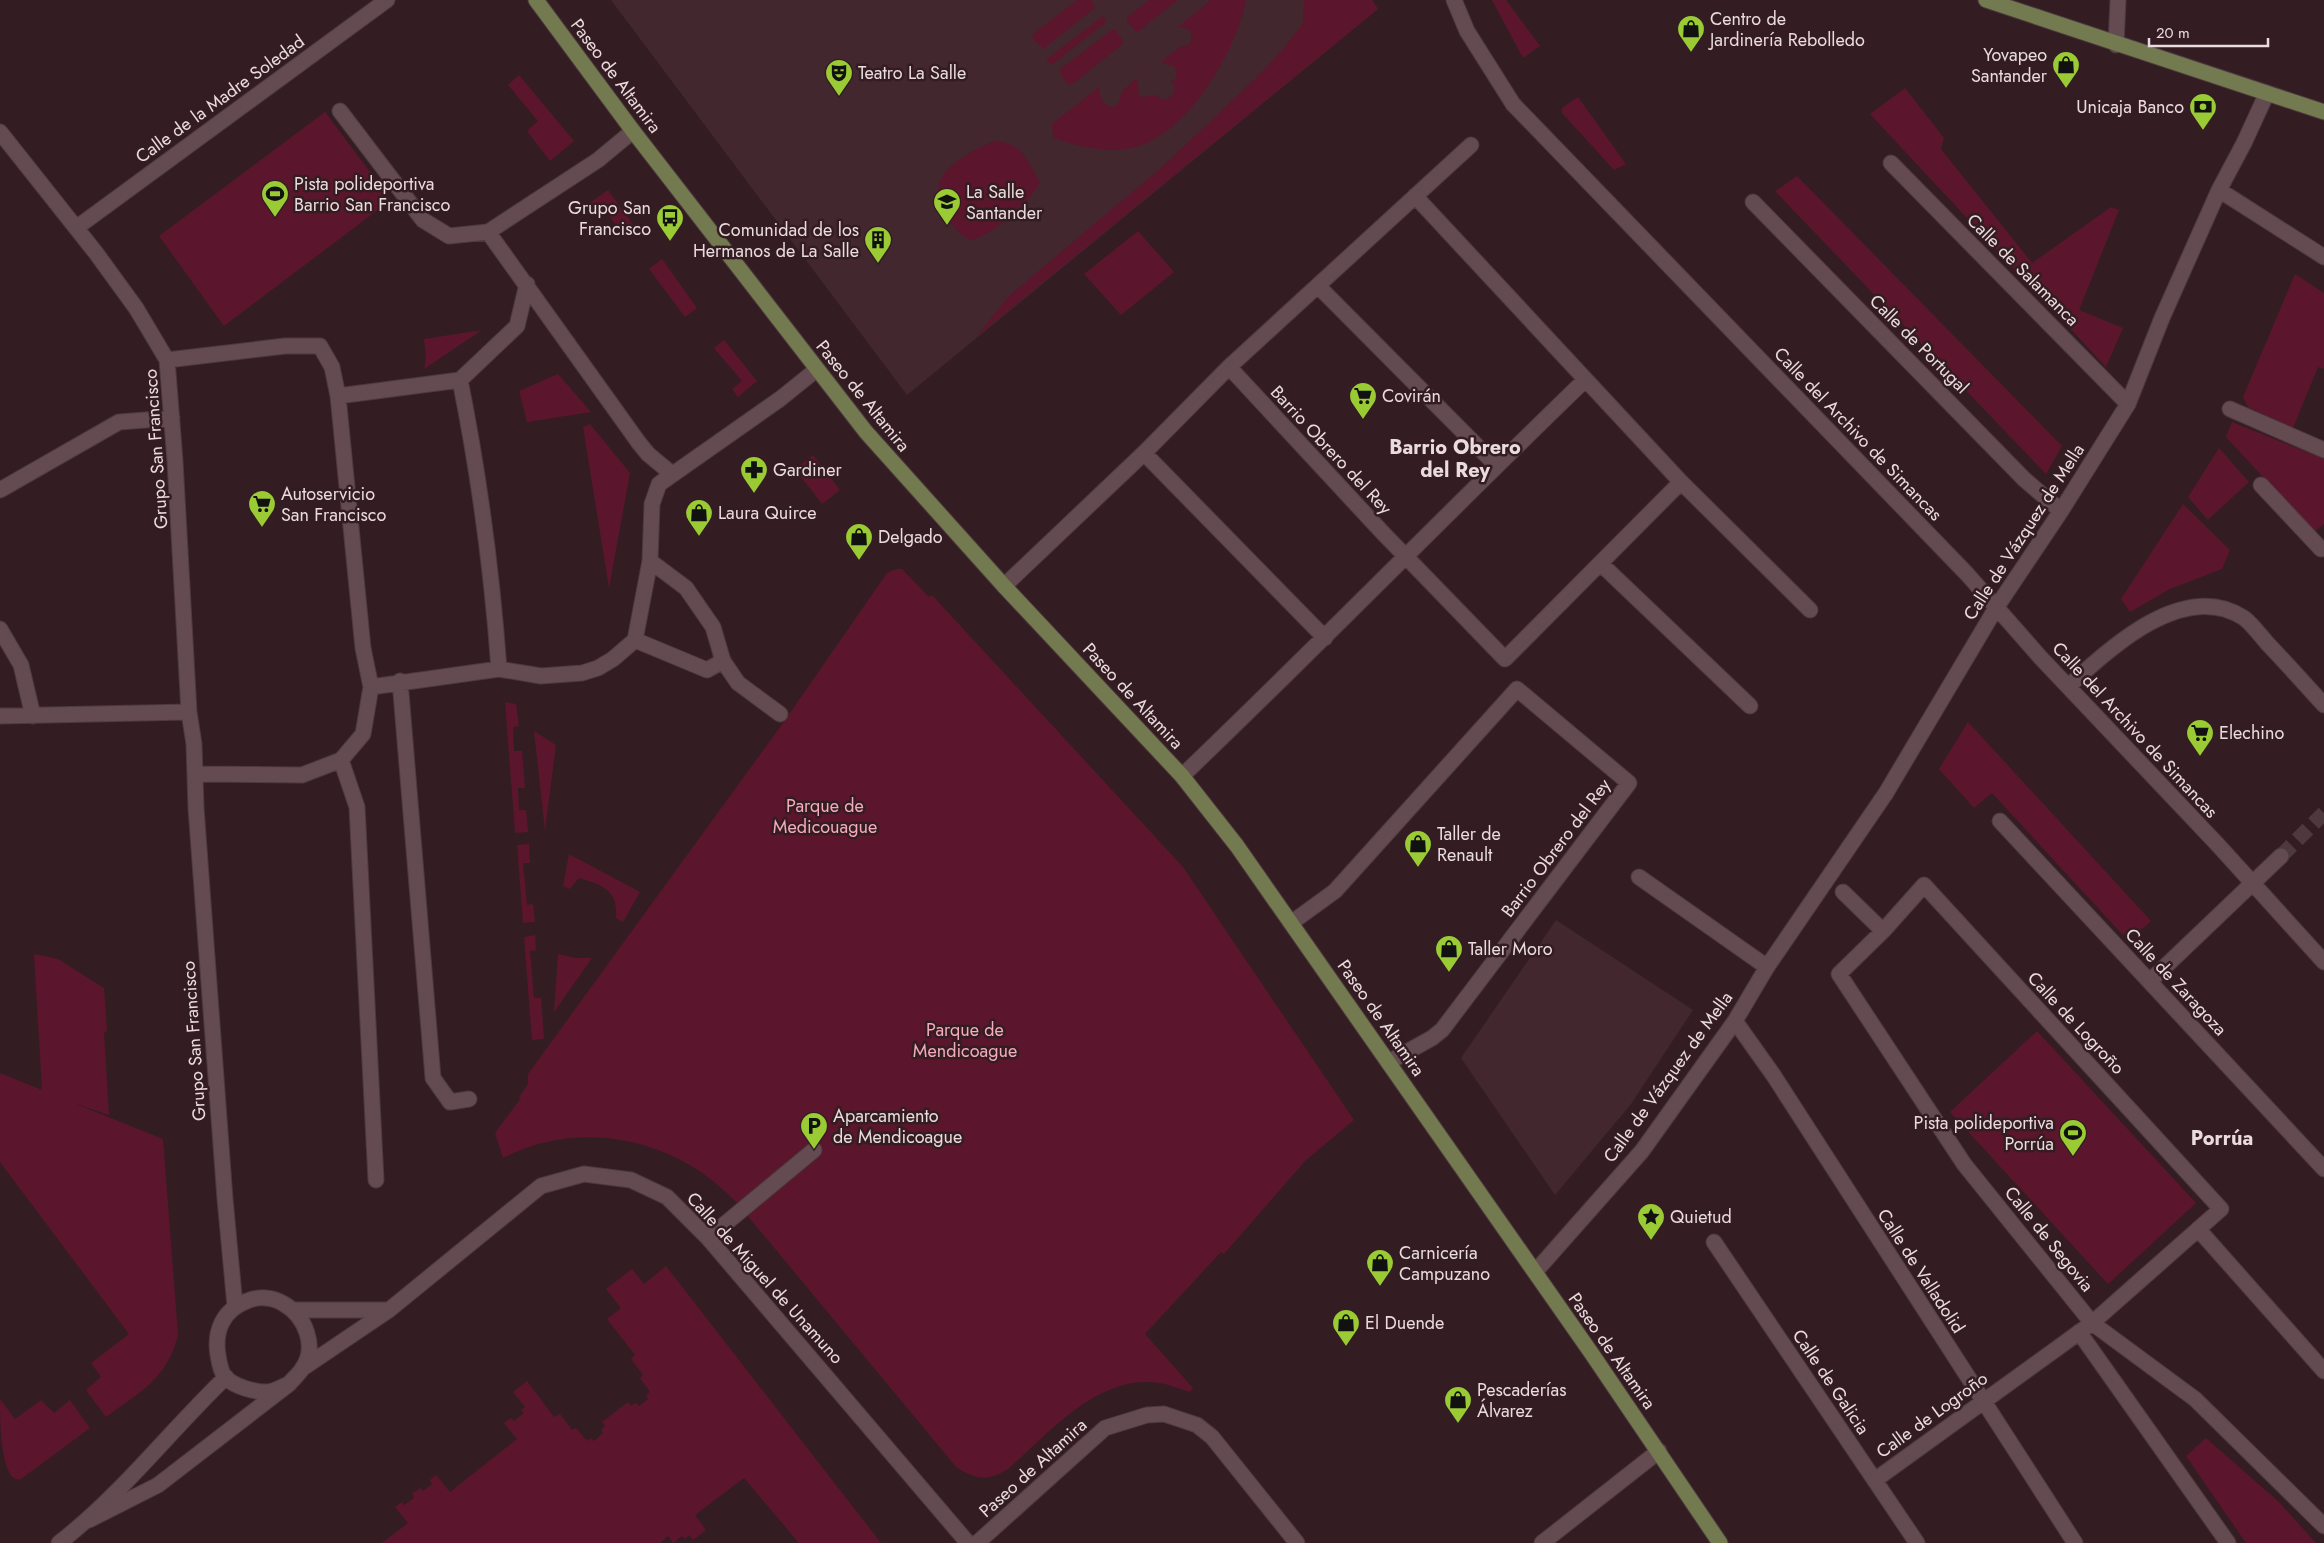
<svg xmlns="http://www.w3.org/2000/svg" width="2324" height="1543" viewBox="0 0 2324 1543" font-family="Jost,sans-serif">
<style>
.built{fill:#42272e}
.green{fill:#5b162e}
.lines{fill:none;stroke-linecap:round;stroke-linejoin:round}
.minor-tunnel{stroke:#4e3a3e;stroke-width:15;stroke-dasharray:15 8;stroke-linecap:butt}
.minor-casing{stroke:#4c3a3e;stroke-width:17}
.major-casing{stroke:#4c3a3e;stroke-width:17}
.minor{stroke:#644b51;stroke-width:15}
.major{stroke:#737a4f;stroke-width:15}
.labels{text-anchor:middle;stroke-width:5;stroke-linejoin:round;paint-order:stroke}
.poi-label{font-size:18px;fill:#eadbde;stroke:#331d22;text-anchor:start}
.street-label{font-size:18px;fill:#eadbde;stroke:#331d22}
.park-label{font-size:18px;fill:#f6abbd;stroke:#331d22}
.quarter-label{font-size:20px;font-weight:bold;fill:#eadbde;stroke:#331d22}
</style>
<rect width="100%" height="100%" fill="#331d22"/>
<path class="built" d="M611,0H1372L1378,9L907,395Z
M1556,920L1693,1010L1631,1104L1555,1195L1461,1058Z"/>
<path class="green" d="M1077,0H1092L1095,8L1043,49L1032,38L1033,34Z
M1149,0H1178L1139,31H1135L1127,21V17Z
M1211,0H1246C1237,51 1186,137 1132,148C1105,154 1078,146 1053,138L1052,124L1099,87L1102,101L1110,107L1118,105L1122,91L1137,78L1139,95L1144,97L1155,95L1163,100L1172,96L1175,87L1171,82L1176,78V71L1174,66L1162,63V61L1180,47L1190,44L1192,34L1188,29L1178,27Z
M1304,0H1372L1378,9L975,338L1010,295L1163,166L1260,74L1285,47L1303,23Z
M1492,0H1506L1540,46L1523,58Z
M1103,16L1106,20L1105,23L1053,64L1047,62L1048,58Z
M1112,30H1116L1124,43L1074,83L1067,85L1059,70Z
M519,75L574,141L550,161L527,131L538,121L508,85Z
M1905,88L1944,138L1941,149L2032,263L2111,207L2119,210L2079,310L2123,328L2106,367L1870,114Z
M1578,97L1626,164L1614,170L1562,113V108Z
M325,112L391,200L224,326L159,236Z
M994,141C1024,143 1027,161 1040,182C1030,202 992,237 970,240C947,227 925,193 948,169C960,157 978,148 994,141Z
M1797,176L2062,446L2046,474L1775,191Z
M608,190L634,226L623,234L604,209L596,215L588,204Z
M1138,231L1174,272L1121,315L1084,274Z
M662,259L697,308L685,317L649,269Z
M2295,274L2324,293V369L2318,367L2293,428L2248,407L2243,397Z
M482,330L424,369L426,357L424,339Z
M724,340L757,381L738,397L732,389L742,381L714,348Z
M558,374L591,412L527,422L519,391Z
M2232,422L2324,459V524L2314,532L2226,437Z
M590,424L630,473L609,588L583,427Z
M2219,448L2249,482L2208,520L2188,497Z
M813,455L840,490L822,504L795,469Z
M2183,504L2230,550L2222,569L2170,589L2130,612L2121,599Z
M896,569H902L929,597L932,595L1183,867L1354,1120L1305,1161L1224,1254L1221,1252L1145,1334L1193,1388L1190,1392C1180,1389 1170,1385 1160,1383C1099,1373 1050,1432 1008,1469C988,1482 976,1479 957,1468L737,1203C678,1139 582,1117 503,1158L495,1133L521,1098L519,1097L528,1084V1074L783,723L887,573Z
M505,702L516,704L519,726L513,727L514,751H522L525,788H518L519,810H526L528,832L515,833Z
M1968,722L2151,921C2142,930 2135,934 2122,934L1992,793L1974,808L1939,769Z
M534,731L556,745L545,831Z
M529,844L530,863H523L527,905L533,904L535,922L523,923L517,845Z
M569,854L640,892L623,922L616,918C618,890 603,885 579,878L570,889L563,886Z
M535,935L536,950L530,951L534,998H541L544,1039L532,1040L524,937Z
M34,954L58,959L104,988L107,1031L104,1032L109,1115L71,1102L163,1139L178,1335C166,1380 141,1391 106,1417L86,1390L101,1377L91,1363L129,1334L0,1162V1073L42,1090Z
M558,954L575,958H592L554,1012Z
M2037,1031L2196,1203L2108,1284L1950,1112Z
M666,1266L881,1543H799L744,1478L695,1515L706,1530L693,1540L689,1535L685,1539L682,1536L673,1543L668,1536L660,1543H382L408,1523L395,1507L402,1502L404,1505L414,1498L412,1494L420,1488L423,1491L432,1484L430,1480L436,1475L450,1492L517,1439L504,1423L511,1418L514,1421L524,1413L521,1410L525,1407L513,1392L527,1381L554,1417L560,1414L572,1430L576,1428L587,1441L591,1438L594,1441L603,1433L601,1430L605,1426L602,1422L628,1402L631,1406L636,1403L639,1406L648,1399L646,1395L650,1392L640,1378L643,1375L631,1359L635,1355L607,1319L621,1308L606,1289L632,1269L644,1284Z
M0,1399L15,1419L41,1400L54,1413L70,1400L90,1428L21,1479C0,1485 0,1416 0,1399Z
M2206,1438L2279,1502L2316,1543H2246L2186,1456Z"/>
<g class="lines">
<path class="minor-tunnel" d="M2281,856L2324,813"/>
<defs>
<path id="minor" d="M1454,0L1467,31L1513,104L1967,574L2040,657L2218,845L2324,962
M2116,45L2118,0
M340,111L423,220L449,236L488,232
M633,131L598,160L488,232L639,443L648,454L672,474
M0,132L96,253L136,308L167,360L175,461L189,712L194,744L196,808L225,1199L235,1306
M1891,163L2128,404
M2219,190L2324,257
M1415,196L1681,482L1810,610
M1753,202L2024,479L2061,511
M76,228L387,0
M1318,286L1496,465
M167,360L285,346H320L332,367L338,396L363,648L371,687
M1229,367L1382,532L1505,659L1681,482
M460,380C479,475 492,572 499,669
M338,396L460,380L517,326L527,284
M2230,409L2324,450
M1144,453L1325,638
M2261,485L2321,549
M0,490L119,422L172,418
M650,561L686,588L713,627L723,661L738,683L780,714
M1601,564L1750,706
M1004,586L1144,453L1229,367L1471,145
M0,629L21,665L33,716
M635,640L707,670L723,661
M400,681L433,1078L450,1102L469,1099
M2069,686C2110,647 2185,579 2244,618C2252,624 2260,635 2267,643C2286,663 2305,684 2324,705
M0,716L189,712
M341,760L357,807L376,1180
M196,774L302,775L341,760L363,734L371,687L499,669L541,676L582,673L598,668L613,659L635,640L650,561L652,504L659,484L780,399L816,370
M1182,776C1318,646 1449,511 1585,380
M2000,821L2324,1169
M1639,877L1767,967
M1843,892L1883,931
M1291,923L1335,891L1517,689L1629,783L1442,1030L1432,1038L1389,1062
M2150,981L2281,856
M1735,1021L1774,1076L2075,1543
M2198,1229L2324,1371
M708,1238L814,1150
M1714,1242L1917,1543
M1535,1272L1642,1151L1735,1021L1767,967L1886,793L1996,608L2061,511L2128,404L2162,318L2219,190L2244,143L2267,93
M294,1310H389
M2079,1332L2228,1543
M303,1368L389,1310L541,1186L584,1174L631,1180L667,1197L708,1238L968,1543
M1875,1480L2092,1323L2221,1209L1924,885L1883,931L1839,974L1964,1164L2092,1323L2195,1399L2324,1526
M89,1520L158,1485L289,1384C293,1379 299,1374 302,1369C318,1347 305,1316 284,1304C273,1297 259,1296 247,1301C223,1310 214,1331 218,1355C219,1362 221,1372 225,1377C235,1387 254,1392 268,1392C275,1391 283,1386 289,1384
M59,1543C121,1495 170,1431 226,1377
M977,1543L1105,1428L1147,1415L1164,1414L1197,1425L1212,1437L1297,1543
M1542,1543L1659,1451"/>
<path id="major" d="M536,0L633,131L866,432L1004,586L1182,776L1237,846L1592,1354L1720,1543
M1986,0L2324,112"/>
</defs>
<use href="#minor" class="minor-casing"/>
<use href="#major" class="major-casing"/>
<use href="#minor" class="minor"/>
<use href="#major" class="major"/>
</g>
<defs>
<symbol id="shop-pin" viewBox="-11 -11 22 30"><path d="M0 17L-7.5 6A9.5 9.5 0 1 1 7.5 6Z" fill="#9acb34" stroke="#331d22"/><path d="M-5-2.5h2.3a2.7 3.5 0 0 1 5.4 0H5L5.5 6h-11ZM-1.5-2.5h3a1.5 2.3 0 0 0-3 0Z" fill="#111"/></symbol>
<symbol id="theatre-pin" viewBox="-11 -11 22 30"><path d="M0 17L-7.5 6A9.5 9.5 0 1 1 7.5 6Z" fill="#9acb34" stroke="#331d22"/><path d="M-5-5.5Q0-4 5-5.5V0Q5 5 0 6Q-5 5-5 0ZM-3.3-2.5H-1v1.5H-3.3ZM1-2.5H3.3v1.5H1ZM-2.8 1Q0 5.5 2.8 1Z" fill="#111"/></symbol>
<symbol id="bank-pin" viewBox="-11 -11 22 30"><path d="M0 17L-7.5 6A9.5 9.5 0 1 1 7.5 6Z" fill="#9acb34" stroke="#331d22"/><path d="M-6-4H6V4H-6ZM0-2.3a2.3 2.3 0 1 0 0 4.6a2.3 2.3 0 1 0 0-4.6Z" fill="#111"/></symbol>
<symbol id="stadium-pin" viewBox="-11 -11 22 30"><path d="M0 17L-7.5 6A9.5 9.5 0 1 1 7.5 6Z" fill="#9acb34" stroke="#331d22"/><path d="M0-5a6.5 5 0 1 0 0 10a6.5 5 0 1 0 0-10ZM-3.5-1.8h7v3.6h-7Z" fill="#111"/></symbol>
<symbol id="school-pin" viewBox="-11 -11 22 30"><path d="M0 17L-7.5 6A9.5 9.5 0 1 1 7.5 6Z" fill="#9acb34" stroke="#331d22"/><path d="M0-5L7-2L0 1L-7-2ZM-4 1L0 2.5L4 1V4Q0 6-4 4Z" fill="#111"/></symbol>
<symbol id="bus-pin" viewBox="-11 -11 22 30"><path d="M0 17L-7.5 6A9.5 9.5 0 1 1 7.5 6Z" fill="#9acb34" stroke="#331d22"/><path d="M-5-6H5V4H4V6H2V4H-2V6H-4V4H-5ZM-3.5-4V0h7V-4ZM-3.5 1.2v1.5H-2V1.2ZM2 1.2v1.5H3.5V1.2Z" fill="#111"/></symbol>
<symbol id="building-pin" viewBox="-11 -11 22 30"><path d="M0 17L-7.5 6A9.5 9.5 0 1 1 7.5 6Z" fill="#9acb34" stroke="#331d22"/><path d="M-4-6H4V6H1V3H-1V6H-4ZM-2.5-4.3h1.7v1.8h-1.7ZM.8-4.3h1.7v1.8H.8ZM-2.5-1h1.7V.8h-1.7ZM.8-1h1.7V.8H.8Z" fill="#111"/></symbol>
<symbol id="supermarket-pin" viewBox="-11 -11 22 30"><path d="M0 17L-7.5 6A9.5 9.5 0 1 1 7.5 6Z" fill="#9acb34" stroke="#331d22"/><path d="M-6-5.5h2.5l.6 2H6L4.5 2H-2.5L-4.4-4H-6ZM-1.5 3.2a1.3 1.3 0 1 0 .1 0ZM3 3.2a1.3 1.3 0 1 0 .1 0Z" fill="#111"/></symbol>
<symbol id="pharmacy-pin" viewBox="-11 -11 22 30"><path d="M0 17L-7.5 6A9.5 9.5 0 1 1 7.5 6Z" fill="#9acb34" stroke="#331d22"/><path d="M-2-6h4v4h4v4h-4v4h-4v-4h-4v-4h4Z" fill="#111"/></symbol>
<symbol id="parking-pin" viewBox="-11 -11 22 30"><path d="M0 17L-7.5 6A9.5 9.5 0 1 1 7.5 6Z" fill="#9acb34" stroke="#331d22"/><path d="M-3.5-5.5H1a3.5 3.5 0 0 1 0 7H-1V5.5H-3.5ZM-1-3.4V-.6H.8a1.4 1.4 0 0 0 0-2.8Z" fill="#111"/></symbol>
<symbol id="sight-pin" viewBox="-11 -11 22 30"><path d="M0 17L-7.5 6A9.5 9.5 0 1 1 7.5 6Z" fill="#9acb34" stroke="#331d22"/><path d="M0-6L1.8-2.2L6-1.7L2.9 1.2L3.7 5.4L0 3.3L-3.7 5.4L-2.9 1.2L-6-1.7L-1.8-2.2Z" fill="#111"/></symbol>
</defs>
<g fill-rule="evenodd">
<use href="#shop-pin" x="1675" y="13" width="32" height="43"/>
<use href="#shop-pin" x="2050" y="49" width="32" height="43"/>
<use href="#theatre-pin" x="823" y="57" width="32" height="43"/>
<use href="#bank-pin" x="2187" y="91" width="32" height="43"/>
<use href="#stadium-pin" x="259" y="178" width="32" height="43"/>
<use href="#school-pin" x="931" y="186" width="32" height="43"/>
<use href="#bus-pin" x="654" y="202" width="32" height="43"/>
<use href="#building-pin" x="862" y="224" width="32" height="43"/>
<use href="#supermarket-pin" x="1347" y="380" width="32" height="43"/>
<use href="#pharmacy-pin" x="738" y="454" width="32" height="43"/>
<use href="#supermarket-pin" x="246" y="488" width="32" height="43"/>
<use href="#shop-pin" x="683" y="497" width="32" height="43"/>
<use href="#shop-pin" x="843" y="521" width="32" height="43"/>
<use href="#supermarket-pin" x="2184" y="717" width="32" height="43"/>
<use href="#shop-pin" x="1402" y="828" width="32" height="43"/>
<use href="#shop-pin" x="1433" y="933" width="32" height="43"/>
<use href="#parking-pin" x="798" y="1110" width="32" height="43"/>
<use href="#stadium-pin" x="2057" y="1117" width="32" height="43"/>
<use href="#sight-pin" x="1635" y="1201" width="32" height="43"/>
<use href="#shop-pin" x="1364" y="1247" width="32" height="43"/>
<use href="#shop-pin" x="1330" y="1307" width="32" height="43"/>
<use href="#shop-pin" x="1442" y="1384" width="32" height="43"/>
</g>
<g class="labels">
<g class="poi-label">
<text x="1710" y="25">Centro de<tspan x="1710" dy="21">Jardinería Rebolledo</tspan></text>
<text x="2047" y="61" text-anchor="end">Yovapeo<tspan x="2047" dy="21">Santander</tspan></text>
<text x="858" y="79">Teatro La Salle</text>
<text x="2184" y="113" text-anchor="end">Unicaja Banco</text>
<text x="294" y="190">Pista polideportiva<tspan x="294" dy="21">Barrio San Francisco</tspan></text>
<text x="966" y="198">La Salle<tspan x="966" dy="21">Santander</tspan></text>
<text x="651" y="214" text-anchor="end">Grupo San<tspan x="651" dy="21">Francisco</tspan></text>
<text x="859" y="236" text-anchor="end">Comunidad de los<tspan x="859" dy="21">Hermanos de La Salle</tspan></text>
<text x="1382" y="402">Covirán</text>
<text x="773" y="476">Gardiner</text>
<text x="281" y="500">Autoservicio<tspan x="281" dy="21">San Francisco</tspan></text>
<text x="718" y="519">Laura Quirce</text>
<text x="878" y="543">Delgado</text>
<text x="2219" y="739">Elechino</text>
<text x="1437" y="840">Taller de<tspan x="1437" dy="21">Renault</tspan></text>
<text x="1468" y="955">Taller Moro</text>
<text x="833" y="1122">Aparcamiento<tspan x="833" dy="21">de Mendicoague</tspan></text>
<text x="2054" y="1129" text-anchor="end">Pista polideportiva<tspan x="2054" dy="21">Porrúa</tspan></text>
<text x="1670" y="1223">Quietud</text>
<text x="1399" y="1259">Carnicería<tspan x="1399" dy="21">Campuzano</tspan></text>
<text x="1365" y="1329">El Duende</text>
<text x="1477" y="1396">Pescaderías<tspan x="1477" dy="21">Álvarez</tspan></text>
</g>
<g class="street-label">
<text transform="translate(616 76) rotate(53)" y="6">Paseo de Altamira</text>
<text transform="translate(220 99) rotate(-36)" y="6">Calle de la Madre Soledad</text>
<text transform="translate(2023 270) rotate(45)" y="6">Calle de Salamanca</text>
<text transform="translate(1919 344) rotate(45)" y="6">Calle de Portugal</text>
<text transform="translate(863 396) rotate(51)" y="6">Paseo de Altamira</text>
<text transform="translate(1858 434) rotate(46)" y="6">Calle del Archivo de Simancas</text>
<text transform="translate(156 449) rotate(-94)" y="6">Grupo San Francisco</text>
<text transform="translate(1331 450) rotate(47)" y="6">Barrio Obrero del Rey</text>
<text transform="translate(2024 532) rotate(-57)" y="6">Calle de Vázquez de Mella</text>
<text transform="translate(1133 696) rotate(47)" y="6">Paseo de Altamira</text>
<text transform="translate(2135 730) rotate(47)" y="6">Calle del Archivo de Simancas</text>
<text transform="translate(1556 848) rotate(-53)" y="6">Barrio Obrero del Rey</text>
<text transform="translate(2176 982) rotate(47)" y="6">Calle de Zaragoza</text>
<text transform="translate(1381 1018) rotate(55)" y="6">Paseo de Altamira</text>
<text transform="translate(2076 1023) rotate(47)" y="6">Calle de Logroño</text>
<text transform="translate(194 1041) rotate(-94)" y="6">Grupo San Francisco</text>
<text transform="translate(1668 1077) rotate(-54)" y="6">Calle de Vázquez de Mella</text>
<text transform="translate(2049 1239) rotate(51)" y="6">Calle de Segovia</text>
<text transform="translate(1921 1271) rotate(57)" y="6">Calle de Valladolid</text>
<text transform="translate(765 1278) rotate(48)" y="6">Calle de Miguel de Unamuno</text>
<text transform="translate(1612 1351) rotate(55)" y="6">Paseo de Altamira</text>
<text transform="translate(1831 1382) rotate(56)" y="6">Calle de Galicia</text>
<text transform="translate(1932 1415) rotate(-36)" y="6">Calle de Logroño</text>
<text transform="translate(1033 1468) rotate(-42)" y="6">Paseo de Altamira</text>
</g>
<g class="park-label">
<text x="825" y="812">Parque de<tspan x="825" dy="21">Medicouague</tspan></text>
<text x="965" y="1036">Parque de<tspan x="965" dy="21">Mendicoague</tspan></text>
</g>
<g class="quarter-label">
<text x="1455" y="454">Barrio Obrero<tspan x="1455" dy="23">del Rey</tspan></text>
<text x="2222" y="1145">Porrúa</text>
</g>
</g>
<path d="M2149 38v8h119v-8" fill="none" stroke="#eadbde" stroke-width="2.5"/>
<text x="2156" y="38" font-size="15" fill="#eadbde" stroke="#331d22" stroke-width="4" paint-order="stroke">20 m</text>
</svg>
